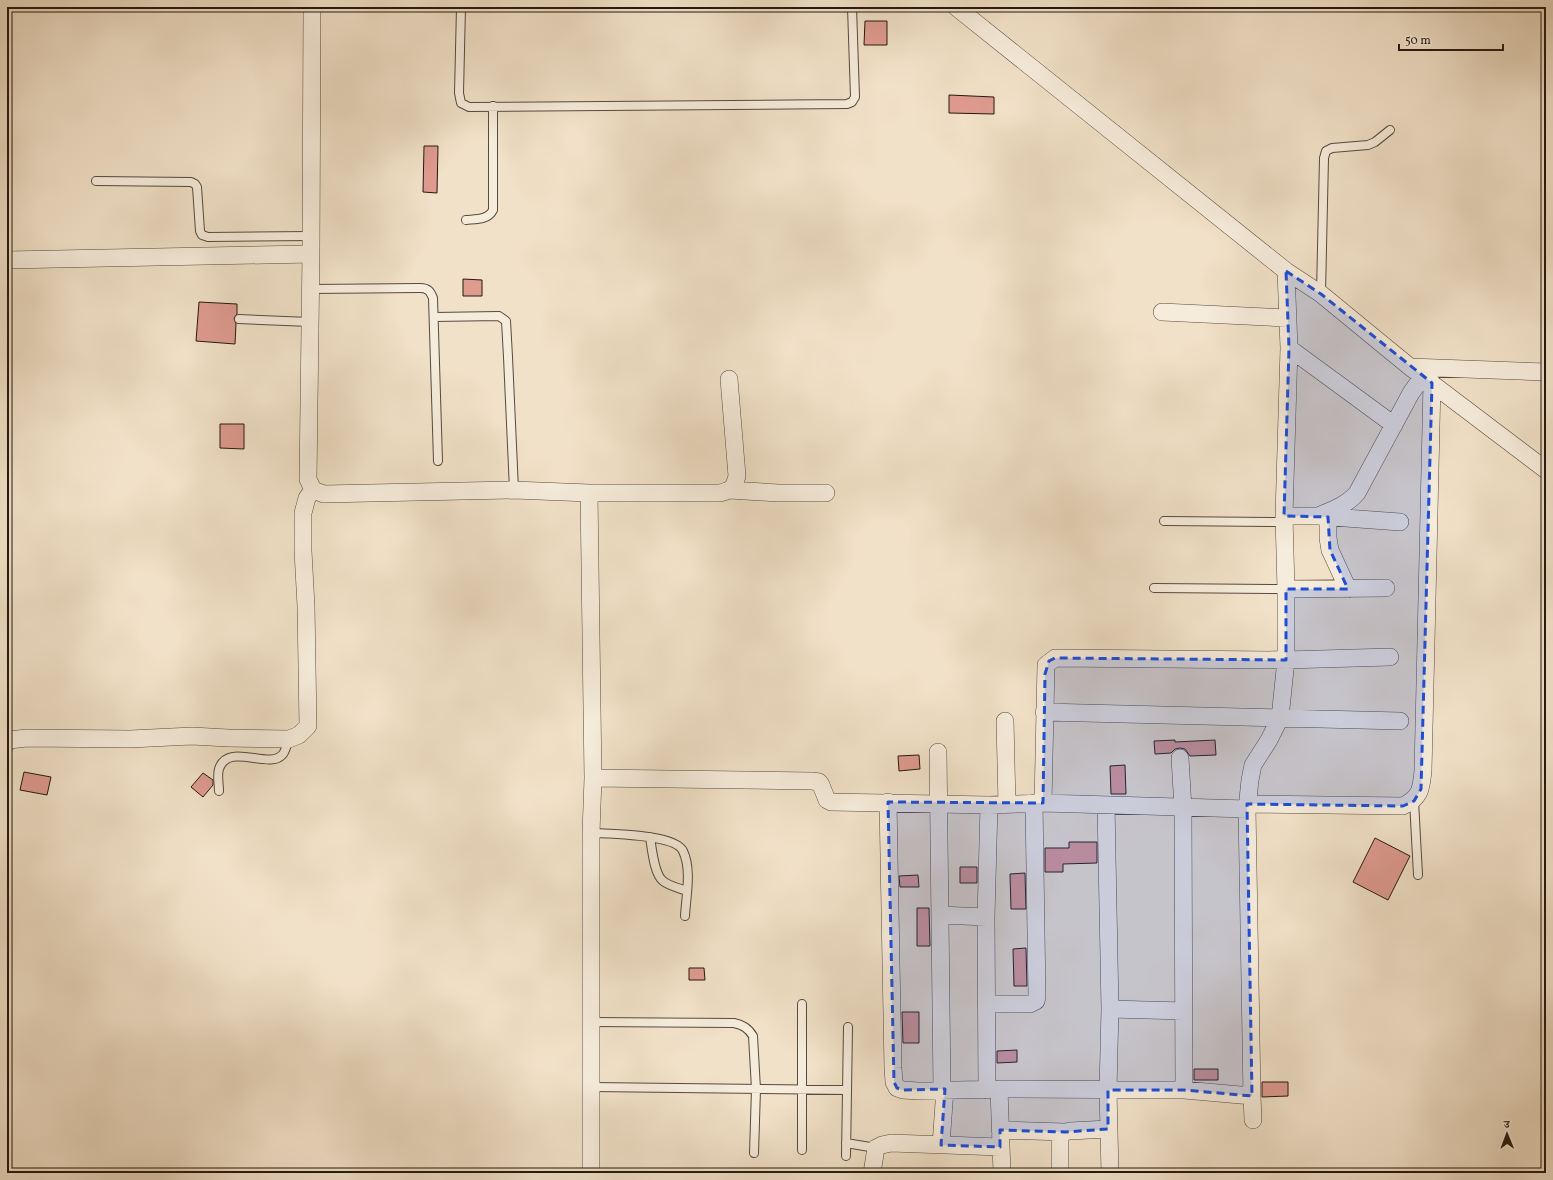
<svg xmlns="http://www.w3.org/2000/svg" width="1553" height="1180" viewBox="0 0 1553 1180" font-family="Vollkorn,'Noto Serif Devanagari',serif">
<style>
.building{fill:#df9b90;stroke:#241810}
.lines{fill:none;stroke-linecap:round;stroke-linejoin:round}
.lane-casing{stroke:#574a3e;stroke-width:10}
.street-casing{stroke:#574a3e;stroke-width:18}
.lane{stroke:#f6ecdb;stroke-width:8}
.street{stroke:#f6ecdb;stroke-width:17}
.marked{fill:#1d4ed8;fill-opacity:0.2;stroke:#1d4ed8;stroke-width:3;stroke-dasharray:8 5;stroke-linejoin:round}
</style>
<rect width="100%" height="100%" fill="#f1e1c8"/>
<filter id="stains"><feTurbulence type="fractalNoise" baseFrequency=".005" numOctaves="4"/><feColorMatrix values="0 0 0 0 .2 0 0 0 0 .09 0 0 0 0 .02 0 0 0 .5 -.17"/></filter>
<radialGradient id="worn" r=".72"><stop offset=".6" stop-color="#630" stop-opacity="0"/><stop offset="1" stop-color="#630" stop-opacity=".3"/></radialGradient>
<path class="building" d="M865,21H887V45H864Z
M949,95L994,97V114L949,113Z
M424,146H438L437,193L423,192Z
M463,279L482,280V296H463Z
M199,302L237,304V314L234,318L236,324L235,344L196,341Z
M220,424H244V449L220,448Z
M1175,740V742L1215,740L1216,755L1190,756L1185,749L1180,748L1175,749L1171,753L1155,754L1154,741Z
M919,755L920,769L899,771L898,756Z
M1125,765L1126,794H1111L1110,766Z
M24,772L51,777L47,795L20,790Z
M203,773L213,780V785L203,797L191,787Z
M1375,838L1410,856L1388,900L1353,882Z
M1069,842H1097V863L1063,864V872H1045V848H1069Z
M960,867H977V883H960Z
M1025,873L1026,909H1011L1010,874Z
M918,875L919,887H900L899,876Z
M917,908H929L930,946H917Z
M1026,948L1027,986H1014L1013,949Z
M689,968H704L705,980H689Z
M902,1012H919V1043H903Z
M1017,1050V1062L997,1063V1051Z
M1194,1069H1218V1080H1194Z
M1262,1082H1288V1096L1262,1097Z"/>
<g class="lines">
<defs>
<path id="lane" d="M461,7L459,93L461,103L469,107L847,104L852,102L855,97L852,7
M96,181L191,182L195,184L197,187L200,231L202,235L208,237L311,236
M466,220C476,219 488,220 493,210V106
M311,289L420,288C428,288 430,291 433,298L438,461
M1321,293L1324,158L1326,151L1332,148L1368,145L1375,142L1390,130
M434,317L499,316L506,321L508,357L514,490
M239,319L310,322
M1164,521L1284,522
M1154,588L1286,589
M219,791C219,784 217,775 219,769C228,741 270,771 283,754C286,750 287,743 289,739
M1414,801L1418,875
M591,833C610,834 675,834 683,851C692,870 686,896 685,916
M650,837C652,849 654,874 663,881C669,886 679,888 687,891
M591,1022L734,1023C743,1025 748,1028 753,1036L756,1089L754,1153
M591,1087L847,1090
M846,1143L876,1148
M802,1150V1004
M846,1156L848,1027"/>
<path id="street" d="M312,7L311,254L308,479L313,490L324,494L514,490L589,493H720C732,490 734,488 737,476L729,379
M956,7L1286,271L1321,294L1410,367L1546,470
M7,260L311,254
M1162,312L1288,318
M1289,348L1394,425
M1410,367L1546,372
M730,490L778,493H826
M589,493L593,778L591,833V1173
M1284,516H1318L1400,522
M1318,516C1332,510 1347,505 1357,493L1411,393L1423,376
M1328,517V538L1330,550L1348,589
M1286,589L1386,588
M1044,712L1400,721
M1005,721L1007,805
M7,743L9,740L27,738L130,739L192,736L228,738L289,739L299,735L308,726L306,606L303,551V513L307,498L313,490
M938,752L942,1089
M1180,758L1183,808L1184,1090
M593,778L812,781L819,782L821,785L827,800L831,802L989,805L1043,803L1247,809
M888,802L893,1068L894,1082L897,1088L903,1090L918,1091L999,1089L1184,1090L1252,1096L1253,1120
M1043,803L1046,665L1055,658L1286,660L1390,657
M1248,804L1403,806C1421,797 1421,789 1423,771L1432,383
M1106,805L1110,1009L1108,1090L1110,1173
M940,915L986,917
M986,1004H1030L1036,1001L1037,997L1034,803
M1110,1009L1184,1011
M999,1089L1002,1173
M987,1090L986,917L989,805
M1252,1096L1247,809L1250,780L1253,765L1269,740L1280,718L1286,660V589L1284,516L1289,348L1286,271
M1000,1130L1065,1132
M941,1145L945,1089
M872,1173L876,1148L882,1145L891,1143L1000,1147
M1060,1173V1137L1065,1132L1070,1131L1108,1129"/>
</defs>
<use href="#lane" class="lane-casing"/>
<use href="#street" class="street-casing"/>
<use href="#lane" class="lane"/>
<use href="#street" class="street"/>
</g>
<path class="marked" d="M1286,271L1321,294L1432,383L1421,789L1414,801L1403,806L1247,804L1252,1096L1184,1090H1108V1129L1065,1132L1000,1130V1147L941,1145L945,1089L903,1090L897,1088L894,1082L888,802L1043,803L1045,674L1049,661L1055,658L1286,660V589H1348L1330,550L1328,517L1284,516L1289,348Z"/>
<rect width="1553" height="1180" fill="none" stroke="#f1e1c8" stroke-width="24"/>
<rect x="8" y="8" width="1537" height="1164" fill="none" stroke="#241810" stroke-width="2"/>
<rect x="12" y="12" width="1529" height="1156" fill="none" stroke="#241810"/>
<g transform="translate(1507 1134) rotate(359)" stroke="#f6ecdb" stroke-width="3" paint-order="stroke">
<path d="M0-3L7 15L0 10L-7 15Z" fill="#241810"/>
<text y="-6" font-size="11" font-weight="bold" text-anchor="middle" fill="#241810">उ</text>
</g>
<path d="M1399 44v6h104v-6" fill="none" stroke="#241810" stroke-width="2"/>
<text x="1405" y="44" font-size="12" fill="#241810" stroke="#f6ecdb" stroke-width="3" paint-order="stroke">50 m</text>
<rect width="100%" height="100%" filter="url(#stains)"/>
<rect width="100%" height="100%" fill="url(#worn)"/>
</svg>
